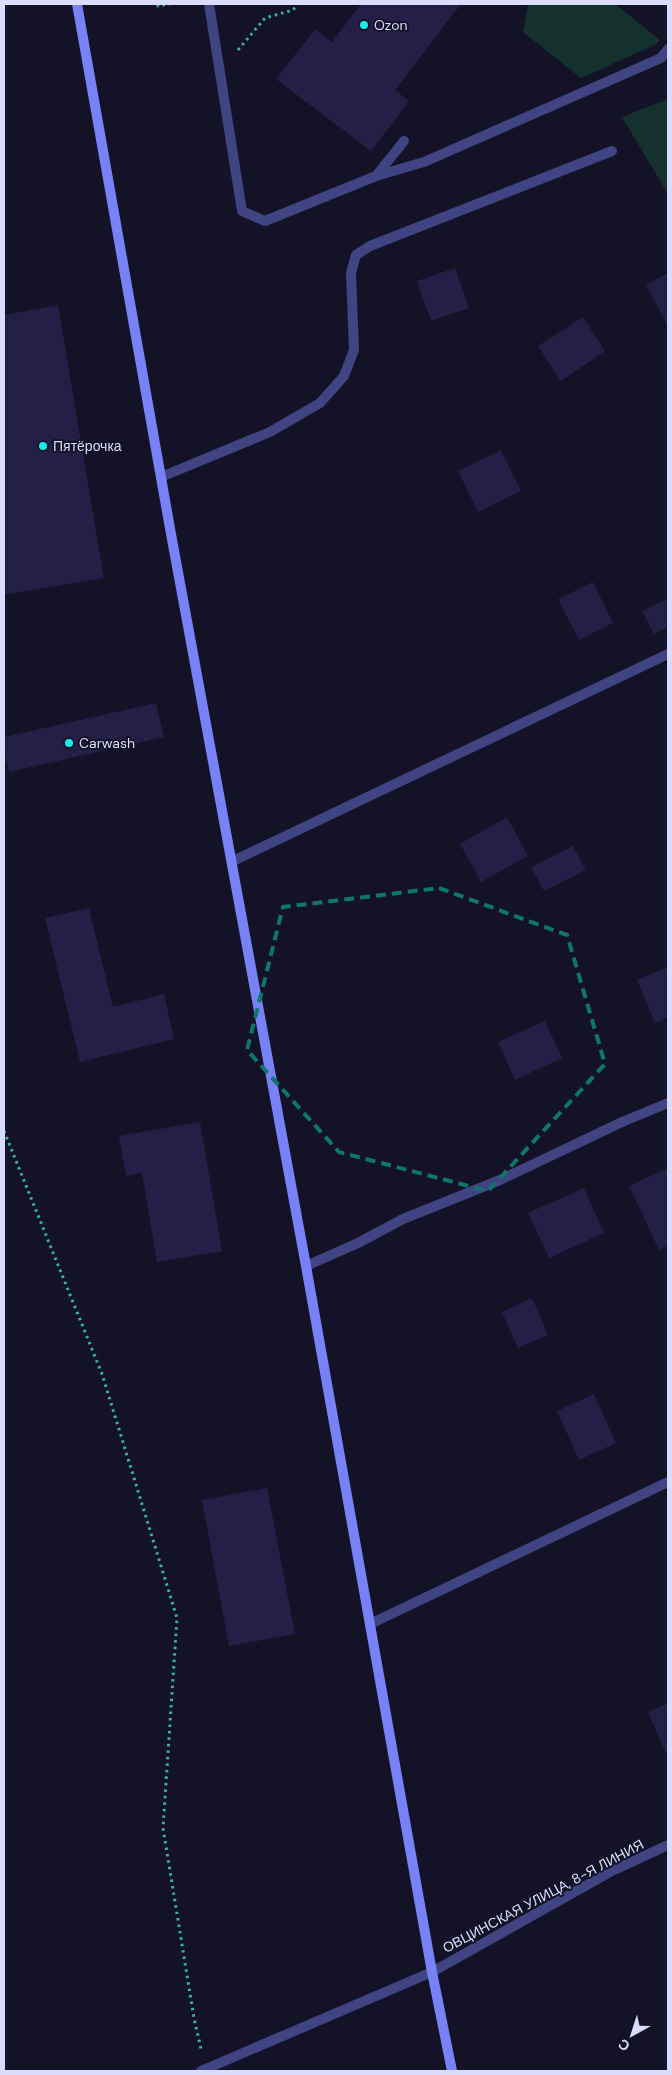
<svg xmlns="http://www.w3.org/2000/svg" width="672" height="2075" viewBox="0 0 672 2075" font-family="'DM Sans',sans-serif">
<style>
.green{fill:#15312d}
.building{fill:#241f47}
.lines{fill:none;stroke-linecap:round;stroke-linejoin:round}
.path{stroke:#39b2a0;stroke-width:3;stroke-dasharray:2.5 4;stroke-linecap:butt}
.lane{stroke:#404483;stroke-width:10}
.street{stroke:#404483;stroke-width:10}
.secondary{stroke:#7881f5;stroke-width:10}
.marked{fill:none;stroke:#0f766e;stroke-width:4;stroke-dasharray:10 6;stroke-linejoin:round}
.poi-dot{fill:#15edee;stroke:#131227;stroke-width:2}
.labels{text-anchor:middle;stroke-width:4;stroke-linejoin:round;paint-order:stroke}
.poi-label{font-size:14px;fill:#dbdbfc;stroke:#131227;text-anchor:start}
.street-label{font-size:14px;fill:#dbdbfc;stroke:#131227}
</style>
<rect width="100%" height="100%" fill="#131227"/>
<path class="green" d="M528,4H615L660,40L655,45L581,78L523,32Z
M668,99V194L622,117Z"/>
<path class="building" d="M361,4H461L395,90L409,101L371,151L276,79L315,29L332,42Z
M455,268L469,308L431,321L417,281Z
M668,273V326L646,285Z
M58,305L104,578L4,595V315Z
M583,317L605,351L561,381L538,346Z
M501,450L521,491L478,512L458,471Z
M593,582L613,623L579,640L558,599Z
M668,598V627L654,634L642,611Z
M156,703L164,737L9,772L4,749V737Z
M507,817L528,856L481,882L460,844Z
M573,846L586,870L544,891L531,867Z
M89,908L113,1007L164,994L174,1039L80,1062L45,918Z
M668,967V1017L655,1023L637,980Z
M545,1021L562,1058L515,1080L498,1042Z
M200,1122L222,1251L157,1262L142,1173L126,1176L119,1136Z
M668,1168V1246L659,1250L629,1186Z
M584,1188L604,1233L549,1258L528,1213Z
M532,1298L548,1335L518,1348L502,1312Z
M594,1394L616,1443L579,1460L557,1411Z
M267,1488L295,1634L229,1646L202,1500Z
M668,1703V1758L648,1712Z"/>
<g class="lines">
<path class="path" d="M158,4V6L170,4
M238,50L265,18L293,10L298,4
M4,1131L102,1374L177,1618L163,1828L194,2018L201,2049"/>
<path class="lane" d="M209,4L242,211L265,221L376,176L404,141
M376,176L424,162L661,58L668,49
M161,477L270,432L320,403L344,376L354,350L351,273L356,255L370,246L612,151
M233,861L668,654
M201,2071L432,1972"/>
<path class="street" d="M306,1266L358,1243L403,1219L500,1180L622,1122L668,1103
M370,1624L668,1482
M432,1972L612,1871L668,1845"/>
<path class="secondary" d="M77,4L171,534L306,1266L432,1972L452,2071"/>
</g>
<path class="marked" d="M439,888L567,935L605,1064L488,1191L339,1152L247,1050L283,907Z"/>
<g class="poi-dot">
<circle cx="364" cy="25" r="5"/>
<circle cx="43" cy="446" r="5"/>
<circle cx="69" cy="743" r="5"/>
</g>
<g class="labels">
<g class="poi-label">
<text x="374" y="30">Ozon</text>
<text x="53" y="451">Пятёрочка</text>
<text x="79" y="748">Carwash</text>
</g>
<g class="street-label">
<text transform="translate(543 1896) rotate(-28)" y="5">ОВЦИНСКАЯ УЛИЦА, 8-Я ЛИНИЯ</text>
</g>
</g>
<rect width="672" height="2075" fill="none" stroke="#dbdbfc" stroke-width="10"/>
<g transform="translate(632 2035) rotate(219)" stroke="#131227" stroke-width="4" paint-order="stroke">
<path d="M0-4L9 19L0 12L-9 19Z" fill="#dbdbfc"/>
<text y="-8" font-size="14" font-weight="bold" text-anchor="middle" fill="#dbdbfc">С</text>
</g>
</svg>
